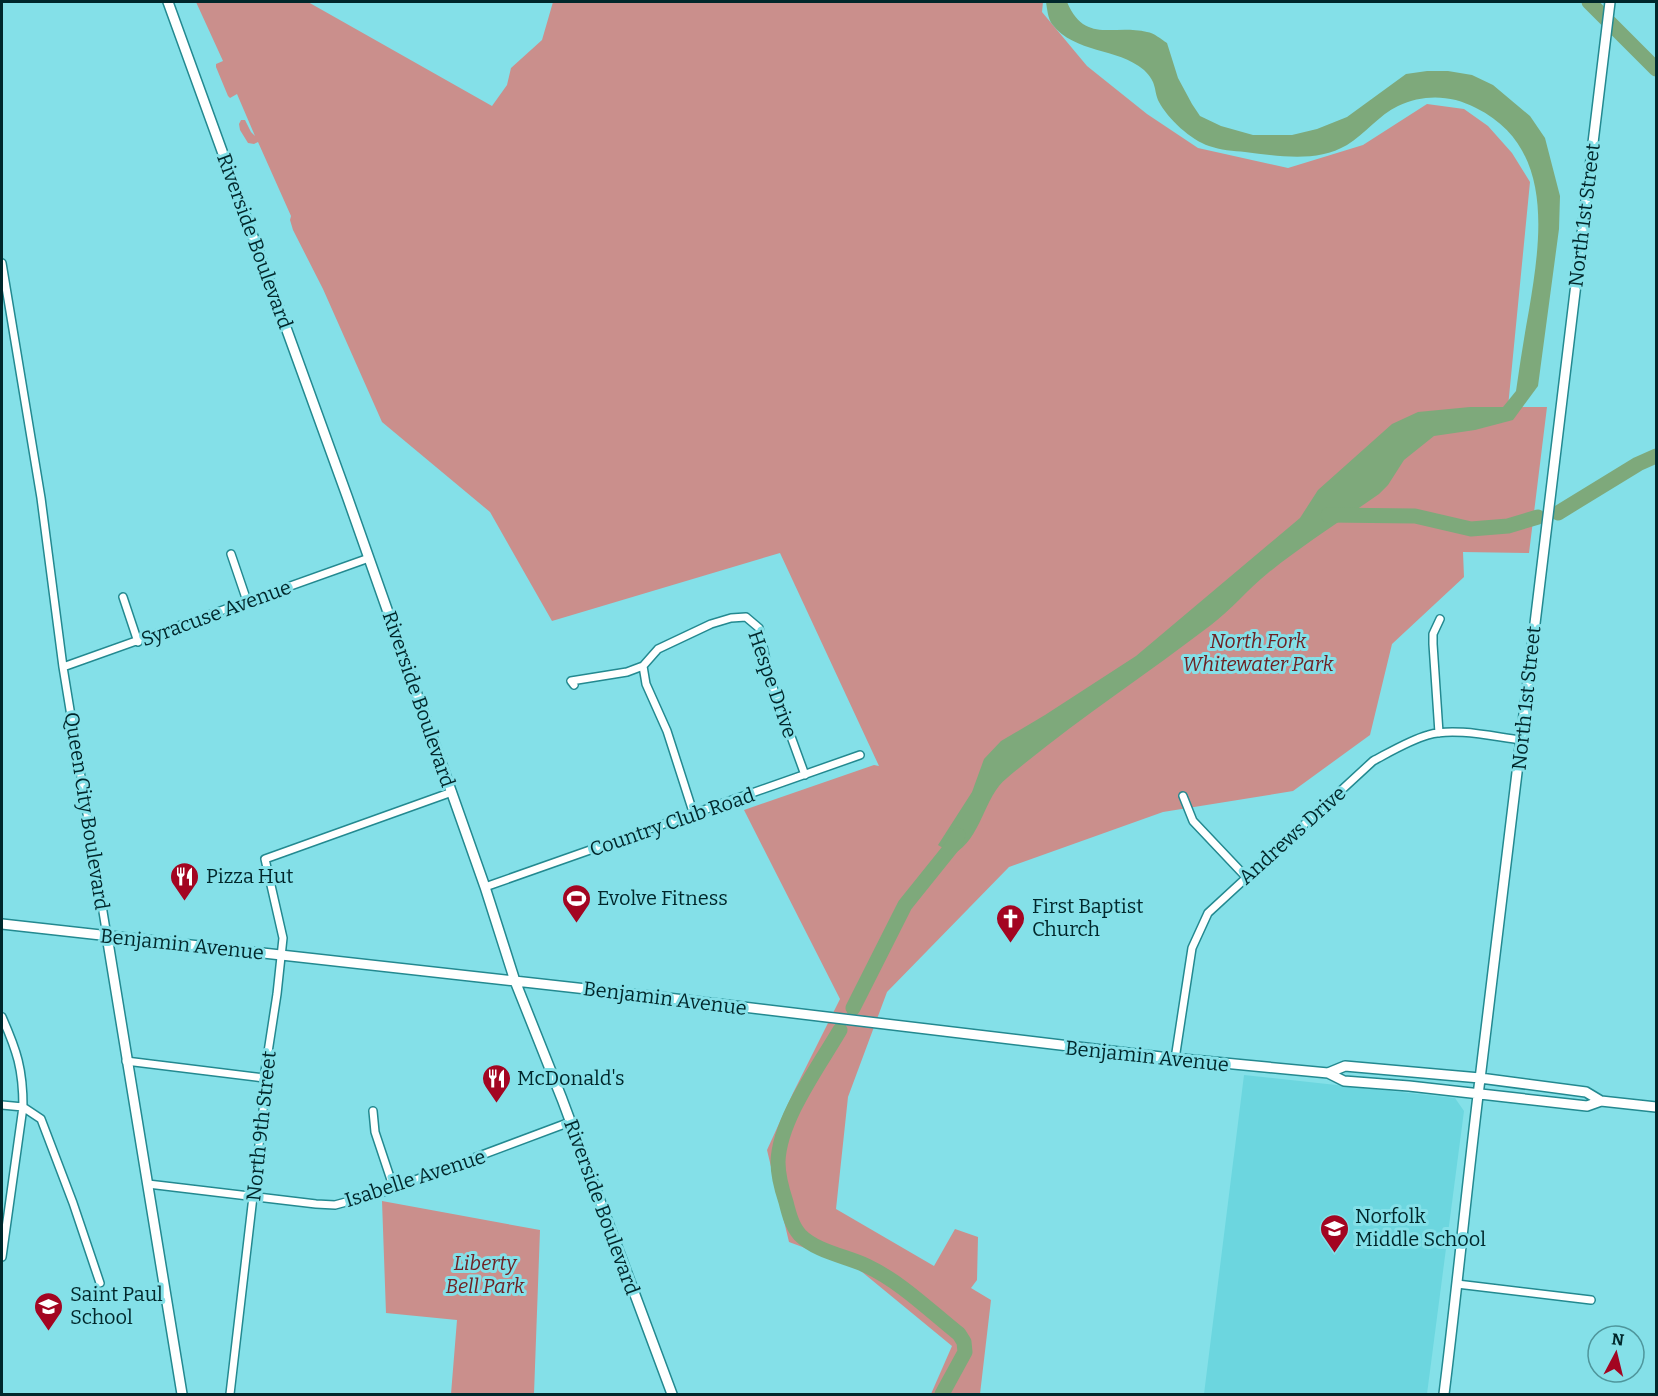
<svg xmlns="http://www.w3.org/2000/svg" width="1658" height="1396" viewBox="0 0 1658 1396" font-family="Bitter,serif">
<style>
.built{fill:#6cd6df}
.green{fill:#ca8f8c}
.water{fill:#7ea97b}
.lines{fill:none;stroke-linecap:round;stroke-linejoin:round}
.river{stroke:#7ea97b;stroke-width:15}
.street-casing{stroke:#238990;stroke-width:10}
.secondary-casing{stroke:#238990;stroke-width:12}
.street{stroke:#fff;stroke-width:7}
.secondary{stroke:#fff;stroke-width:9}
.labels{text-anchor:middle;stroke-width:6;stroke-linejoin:round;paint-order:stroke}
.street-label{font-size:20px;fill:#00272b;stroke:#84e0e8}
.park-label{font-size:20px;font-style:italic;fill:#6f2123;stroke:#84e0e8}
.poi-label{font-size:20px;fill:#00272b;stroke:#84e0e8;text-anchor:start}
</style>
<rect width="100%" height="100%" fill="#84e0e8"/>
<path class="built" d="M1244,1075L1455,1098L1464,1111L1427,1394H1204Z"/>
<path class="green" d="M196,2H308L492,106L507,85L511,68L542,40L553,2H1043L1042,12L1087,66L1147,114L1198,148L1288,168L1363,145L1427,104L1464,109L1488,126L1512,153L1530,182L1508,407H1547L1529,553L1463,552L1464,577L1392,644L1370,735L1293,791L1163,812L1009,867L887,992L848,1097L836,1209L934,1266L955,1229L978,1237L977,1280L971,1288L991,1300L980,1394H931L952,1346L856,1267L789,1242L767,1150L793,1093L840,999L744,810L874,765L879,766L780,553L552,621L490,512L382,422L323,289L293,230L290,220L291,216L258,142L254,144L248,143L240,130L239,124L241,120H245L251,132L255,136L237,94L230,98L228,96L216,67V64L223,61Z
M382,1201L540,1230L534,1394H451L457,1320L386,1313Z"/>
<path class="water" d="M1046,2H1067C1085,44 1112,24 1147,32C1154,33 1161,39 1167,43L1178,78L1192,104L1200,116L1221,126L1253,135H1292L1317,129L1347,117L1406,74L1427,71H1448L1472,75L1493,85L1530,116L1545,138L1560,196L1559,229L1538,386L1513,420L1475,430L1434,436L1404,460L1388,485L1379,494C1342,520 1303,545 1268,573C1248,589 1231,610 1211,625C1143,677 1072,723 1007,778C983,797 982,839 953,854L938,845L972,792L984,759L1001,741L1045,715L1136,656L1300,518L1318,490L1392,424L1418,412L1470,407H1503L1516,391C1520,364 1524,337 1529,310C1541,238 1555,147 1476,108C1451,95 1424,94 1398,106C1379,115 1365,134 1347,145C1316,163 1279,156 1245,152C1234,151 1220,150 1209,146C1191,140 1168,119 1159,102C1153,89 1158,84 1144,70C1117,47 1075,54 1052,24C1048,19 1047,8 1046,2Z"/>
<g class="lines">
<path class="river" d="M1589,2L1656,69
M1558,513L1638,464L1656,456
M1328,515L1415,516L1471,529L1508,526L1538,517
M853,1008L905,905L954,844L958,835
M840,1030C819,1066 779,1120 778,1162C778,1175 782,1190 786,1202C789,1214 792,1226 800,1235C817,1252 846,1256 867,1266C901,1282 930,1311 959,1334L964,1342L965,1352L942,1394"/>
<defs>
<path id="street" d="M2,263L41,498L63,667L107,936
M231,554L247,601
M123,597L138,642
M643,666L646,684L667,731L694,815
M63,667L369,558
M574,685L571,681L627,672L643,666L658,649L711,624L731,618L746,617L759,628L770,679L805,775
M1439,733L1433,644V634L1440,619
M1183,796L1193,821L1246,877
M485,887L860,755
M2,1017C17,1051 23,1069 23,1107L41,1119L73,1203L100,1283
M1175,1059L1192,948L1208,913L1373,761C1390,752 1410,740 1428,735C1454,727 1495,737 1521,740
M126,1061L264,1078
M2,1105L23,1107L2,1257
M373,1111L375,1132L394,1189
M148,1184L316,1204L335,1205L383,1192L570,1122
M1457,1284L1591,1300
M230,1394L266,1085L264,1078L277,994L283,938L265,859L452,792"/>
<path id="secondary" d="M168,2L347,496L485,887L515,981L562,1099L672,1394
M2,924L685,1000L1161,1057L1328,1073L1344,1081L1409,1086L1587,1106L1601,1101
M107,936L182,1394
M1328,1073L1345,1066L1480,1078L1586,1092L1601,1101L1656,1107
M1444,1394C1457,1290 1467,1184 1480,1079C1524,720 1566,361 1610,2"/>
</defs>
<use href="#street" class="street-casing"/>
<use href="#secondary" class="secondary-casing"/>
<use href="#street" class="street"/>
<use href="#secondary" class="secondary"/>
</g>
<defs>
<symbol id="restaurant-pin" viewBox="-11 -11 22 30"><path d="M0 17L-7.5 6A9.5 9.5 0 1 1 7.5 6Z" fill="#a30521" stroke="#84e0e8"/><path d="M-5-6h1v4h1v-4h1v4h1v-4h1v5L-1.5 .5V6h-2V.5L-5-1ZM5-6V6H3V1.5H1.5Q1.5-4 5-6Z" fill="#fff"/></symbol>
<symbol id="stadium-pin" viewBox="-11 -11 22 30"><path d="M0 17L-7.5 6A9.5 9.5 0 1 1 7.5 6Z" fill="#a30521" stroke="#84e0e8"/><path d="M0-5a6.5 5 0 1 0 0 10a6.5 5 0 1 0 0-10ZM-3.5-1.8h7v3.6h-7Z" fill="#fff"/></symbol>
<symbol id="church-pin" viewBox="-11 -11 22 30"><path d="M0 17L-7.5 6A9.5 9.5 0 1 1 7.5 6Z" fill="#a30521" stroke="#84e0e8"/><path d="M-1.2-6h2.4v3.5h3.3v2.4h-3.3V6h-2.4V-.1h-3.3v-2.4h3.3Z" fill="#fff"/></symbol>
<symbol id="school-pin" viewBox="-11 -11 22 30"><path d="M0 17L-7.5 6A9.5 9.5 0 1 1 7.5 6Z" fill="#a30521" stroke="#84e0e8"/><path d="M0-5L7-2L0 1L-7-2ZM-4 1L0 2.5L4 1V4Q0 6-4 4Z" fill="#fff"/></symbol>
</defs>
<g fill-rule="evenodd">
<use href="#restaurant-pin" x="168" y="860" width="33" height="45"/>
<use href="#stadium-pin" x="560" y="882" width="33" height="45"/>
<use href="#church-pin" x="994" y="902" width="33" height="45"/>
<use href="#restaurant-pin" x="480" y="1062" width="33" height="45"/>
<use href="#school-pin" x="1318" y="1212" width="33" height="45"/>
<use href="#school-pin" x="32" y="1290" width="33" height="45"/>
</g>
<g class="labels">
<g class="street-label">
<text transform="translate(1584 215) rotate(-83)" y="7">North 1st Street</text>
<text transform="translate(255 241) rotate(70)" y="7">Riverside Boulevard</text>
<text transform="translate(216 613) rotate(-20)" y="7">Syracuse Avenue</text>
<text transform="translate(773 684) rotate(71)" y="7">Hespe Drive</text>
<text transform="translate(1526 698) rotate(-84)" y="7">North 1st Street</text>
<text transform="translate(419 699) rotate(71)" y="7">Riverside Boulevard</text>
<text transform="translate(87 811) rotate(81)" y="7">Queen City Boulevard</text>
<text transform="translate(672 822) rotate(-19)" y="7">Country Club Road</text>
<text transform="translate(1292 835) rotate(-42)" y="7">Andrews Drive</text>
<text transform="translate(182 944) rotate(6)" y="7">Benjamin Avenue</text>
<text transform="translate(665 998) rotate(7)" y="7">Benjamin Avenue</text>
<text transform="translate(1147 1056) rotate(6)" y="7">Benjamin Avenue</text>
<text transform="translate(261 1126) rotate(-84)" y="7">North 9th Street</text>
<text transform="translate(415 1178) rotate(-18)" y="7">Isabelle Avenue</text>
<text transform="translate(602 1207) rotate(70)" y="7">Riverside Boulevard</text>
</g>
<g class="park-label">
<text x="1258" y="648">North Fork<tspan x="1258" dy="23">Whitewater Park</tspan></text>
<text x="485" y="1270">Liberty<tspan x="485" dy="23">Bell Park</tspan></text>
</g>
<g class="poi-label">
<text x="206" y="883">Pizza Hut</text>
<text x="597" y="905">Evolve Fitness</text>
<text x="1032" y="913">First Baptist<tspan x="1032" dy="23">Church</tspan></text>
<text x="517" y="1085">McDonald's</text>
<text x="1355" y="1223">Norfolk<tspan x="1355" dy="23">Middle School</tspan></text>
<text x="70" y="1301">Saint Paul<tspan x="70" dy="23">School</tspan></text>
</g>
</g>
<rect width="1658" height="1396" fill="none" stroke="#00272b" stroke-width="6"/>
<g transform="translate(1616 1354) rotate(7)"><circle r="28" fill="#84e0e8" stroke="#4f969c" stroke-width="1.5"/>
<path d="M0-4.5L10 22L0 15L-10 22Z" fill="#a30521"/>
<text y="-9" font-size="16" font-weight="bold" text-anchor="middle" fill="#00272b">N</text>
</g>
</svg>
